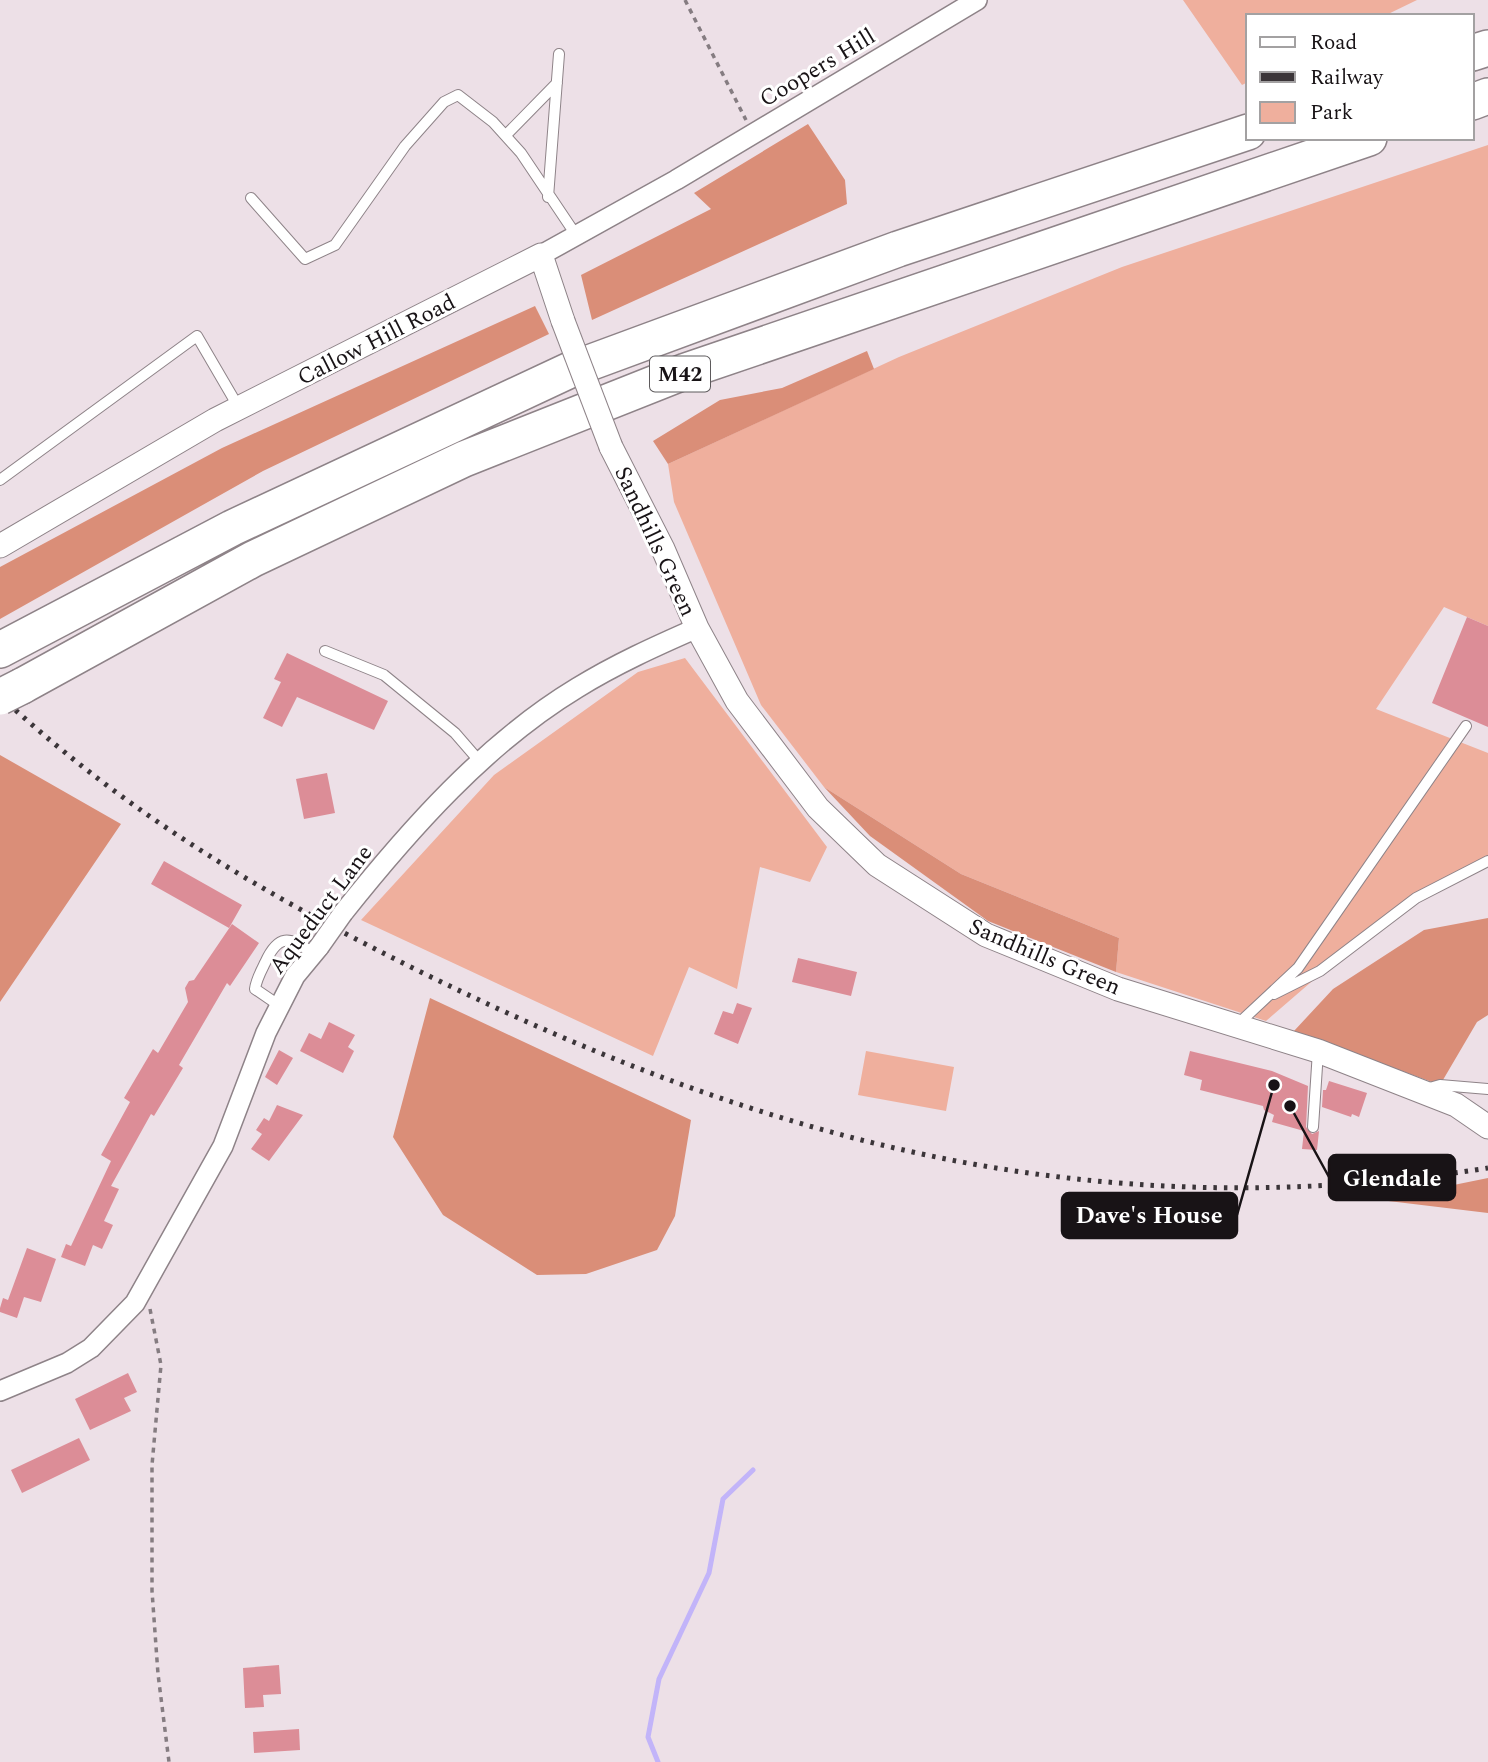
<svg xmlns="http://www.w3.org/2000/svg" width="1488" height="1762" viewBox="0 0 1488 1762" font-family="Spectral,serif">
<style>
.green{fill:#efaf9d}
.forest{fill:#da8e78}
.lines{fill:none;stroke-linecap:round;stroke-linejoin:round}
.stream{stroke:#c2b4f9;stroke-width:5}
.building{fill:#dc8d97}
.service-casing{stroke:#8e8388;stroke-width:12}
.minor-casing{stroke:#8e8388;stroke-width:22}
.tertiary-casing{stroke:#8e8388;stroke-width:25}
.motorway-casing{stroke:#8e8388;stroke-width:38}
.path{stroke:#857c81;stroke-width:3.5;stroke-dasharray:5 5;stroke-linecap:butt}
.service{stroke:#fff;stroke-width:10}
.minor{stroke:#fff;stroke-width:19}
.tertiary{stroke:#fff;stroke-width:23}
.motorway{stroke:#fff;stroke-width:35}
.rail{stroke:#3b3539;stroke-width:5;stroke-dasharray:3.5 7;stroke-linecap:butt}
.minor-bridge-casing{stroke:#8e8388;stroke-width:22;stroke-linecap:butt}
.tertiary-bridge-casing{stroke:#8e8388;stroke-width:25;stroke-linecap:butt}
.motorway-bridge-casing{stroke:#8e8388;stroke-width:38;stroke-linecap:butt}
.minor-bridge{stroke:#fff;stroke-width:19}
.tertiary-bridge{stroke:#fff;stroke-width:23}
.motorway-bridge{stroke:#fff;stroke-width:35}
.labels{text-anchor:middle;stroke-width:6;stroke-linejoin:round;paint-order:stroke}
.shield{fill:#fff;stroke:#5d5a5c;stroke-width:2}
.shield-label{font-size:21px;font-weight:bold;fill:#181316}
.street-label{font-size:23px;fill:#181316;stroke:#fff}
.leader{fill:none;stroke:#181316;stroke-width:2.5}
.callout-dot{fill:#181316;stroke:#fff;stroke-width:2.5}
.callout{fill:#181316;stroke:#181316;stroke-width:2.5}
.callout-label{font-size:24px;text-anchor:middle;font-weight:bold;fill:#fff}
</style>
<rect width="100%" height="100%" fill="#ede0e7"/>
<path class="green" d="M1183,0H1417L1384,16H1248V82L1242,85Z
M1488,145V626L1444,607L1376,709L1488,753V859L1390,914L1266,1021L1116,972L1119,938L961,874L824,787L761,705L674,502L668,464L899,357L1122,267Z
M685,658L827,847L810,882L760,867L737,989L689,967L653,1056L361,920L494,775L638,672Z
M866,1051L954,1067L946,1111L858,1095Z"/>
<path class="forest" d="M808,124L845,180L847,204L592,320L581,275L711,209L694,193Z
M535,306L549,334L263,471L0,619V567L222,448Z
M867,351L874,369L668,464L653,441L720,400L782,388Z
M0,755L121,824L0,1002Z
M824,787L961,874L1119,938L1116,972L988,921L870,836Z
M1488,918V1015L1477,1022L1440,1085L1294,1031L1333,989L1424,930Z
M430,998L691,1120L675,1216L657,1250L586,1274L537,1275L443,1215L393,1137Z
M1488,1178V1213L1380,1200Z"/>
<g class="lines">
<path class="stream" d="M658,1762L648,1737L659,1679L709,1573L723,1499L753,1470"/>
</g>
<path class="building" d="M1467,617L1488,626V727L1432,703Z
M287,653L388,701L374,730L297,697L282,727L263,718L281,682L274,679Z
M327,773L335,813L304,819L296,779Z
M164,861L242,905L229,928L151,884Z
M232,924L259,943L230,986L227,983L179,1065L183,1068L154,1116L151,1114L111,1186L119,1189L104,1221L113,1225L102,1249L93,1245L85,1266L61,1257L66,1244L71,1246L111,1161L101,1155L130,1102L124,1098L153,1049L158,1053L188,1002L185,988L189,981L194,980Z
M798,958L857,972L851,996L792,982Z
M737,1003L752,1008L738,1044L714,1034L723,1011L733,1014Z
M329,1022L355,1035L348,1047L354,1051L343,1073L300,1051L309,1033L321,1039Z
M279,1050L293,1058L277,1085L265,1077Z
M1190,1051L1272,1071L1308,1086L1306,1127L1312,1134L1319,1131L1317,1150L1302,1149L1304,1131L1272,1122L1274,1115L1264,1110L1263,1106L1200,1090L1202,1080L1184,1075Z
M1329,1081L1367,1093L1359,1117L1352,1114L1351,1117L1322,1107L1323,1090H1326Z
M277,1105L303,1115L269,1161L251,1149L262,1134L256,1130L264,1118L269,1121Z
M27,1248L56,1259L41,1302L24,1297L17,1318L0,1312V1308L3,1298L8,1300Z
M128,1373L137,1392L124,1398L131,1411L90,1430L75,1399Z
M79,1438L90,1460L22,1493L11,1470Z
M279,1665L281,1694L263,1695L264,1707L245,1708L243,1668Z
M299,1729L300,1750L254,1753L253,1732Z"/>
<g class="lines">
<defs>
<path id="service" d="M506,135L557,83
M548,197L559,54
M251,198L305,259L335,245L405,146L444,102L458,95L493,122L521,153L576,235
M0,480L197,336L239,408
M325,651L384,675L455,733L481,763
M1274,994L1320,971L1416,898L1488,861
M280,1006L255,989C256,980 261,971 265,963C278,934 289,936 313,953
M1238,1024L1298,968L1466,726
M1426,1089L1440,1085L1488,1089
M1313,1127L1318,1051"/>
<path id="minor" d="M541,255L676,180L977,0
M343,913C409,830 486,743 577,688C616,664 656,646 697,628
M0,1391L67,1363L91,1348L135,1303L223,1146L266,1033L295,976L319,947"/>
<path id="tertiary" d="M611,447L663,549L697,628L737,701L818,808L877,865L986,935L1118,989L1318,1051L1456,1105L1488,1127
M0,546L215,420L541,255L563,321"/>
<path id="motorway" d="M1472,53L1488,48
M1472,102L1488,96
M0,650L232,528L570,370L898,249L1248,132
M22,686L253,559L464,459L686,371L1369,138"/>
</defs>
<use href="#service" class="service-casing"/>
<use href="#minor" class="minor-casing"/>
<use href="#tertiary" class="tertiary-casing"/>
<use href="#motorway" class="motorway-casing"/>
<path class="path" d="M685,0L746,120
M150,1309L161,1365L152,1465V1591L158,1674L169,1762"/>
<use href="#service" class="service"/>
<use href="#minor" class="minor"/>
<use href="#tertiary" class="tertiary"/>
<use href="#motorway" class="motorway"/>
<path class="rail" d="M0,696C132,818 265,895 425,974C773,1145 1099,1229 1488,1168"/>
<defs>
<path id="minor-bridge" d="M319,947L343,913"/>
<path id="tertiary-bridge" d="M563,321L611,447"/>
<path id="motorway-bridge" d="M0,697L22,686"/>
</defs>
<use href="#minor-bridge" class="minor-bridge-casing"/>
<use href="#tertiary-bridge" class="tertiary-bridge-casing"/>
<use href="#motorway-bridge" class="motorway-bridge-casing"/>
<use href="#minor-bridge" class="minor-bridge"/>
<use href="#tertiary-bridge" class="tertiary-bridge"/>
<use href="#motorway-bridge" class="motorway-bridge"/>
</g>
<g class="labels">
<rect class="shield" x="650" y="356.5" width="60" height="35" rx="5"/>
<g class="shield-label">
<text x="680" y="381">M42</text>
</g>
<g class="street-label">
<text transform="translate(817 67) rotate(-31)" y="8">Coopers Hill</text>
<text transform="translate(376 339) rotate(-27)" y="8">Callow Hill Road</text>
<text transform="translate(656 541) rotate(65)" y="8">Sandhills Green</text>
<text transform="translate(320 909) rotate(-53)" y="8">Aqueduct Lane</text>
<text transform="translate(1045 956) rotate(23)" y="8">Sandhills Green</text>
</g>
</g>
<path class="leader" d="M1290 1106L1329 1177M1274 1085L1237 1215"/>
<g class="callout-dot">
<circle cx="1290" cy="1106" r="7"/>
<circle cx="1274" cy="1085" r="7"/>
</g>
<g class="callout">
<rect x="1329" y="1155" width="126" height="45" rx="7"/>
<rect x="1062" y="1193" width="175" height="45" rx="7"/>
</g>
<g class="callout-label">
<text x="1392" y="1186">Glendale</text>
<text x="1149" y="1223">Dave's House</text>
</g>
<rect x="1246" y="14" width="228" height="126" fill="#ffffff" stroke="#a3a1a2" stroke-width="2"/>
<rect x="1260" y="37" width="35" height="10" fill="#ffffff" stroke="#a3a1a2" stroke-width="2"/>
<text x="1310" y="49" font-size="21" fill="#181316">Road</text>
<rect x="1260" y="72" width="35" height="10" fill="#3b3539" stroke="#a3a1a2" stroke-width="2"/>
<text x="1310" y="84" font-size="21" fill="#181316">Railway</text>
<rect x="1260" y="102" width="35" height="21" fill="#efaf9d" stroke="#a3a1a2" stroke-width="2"/>
<text x="1310" y="119" font-size="21" fill="#181316">Park</text>
</svg>
